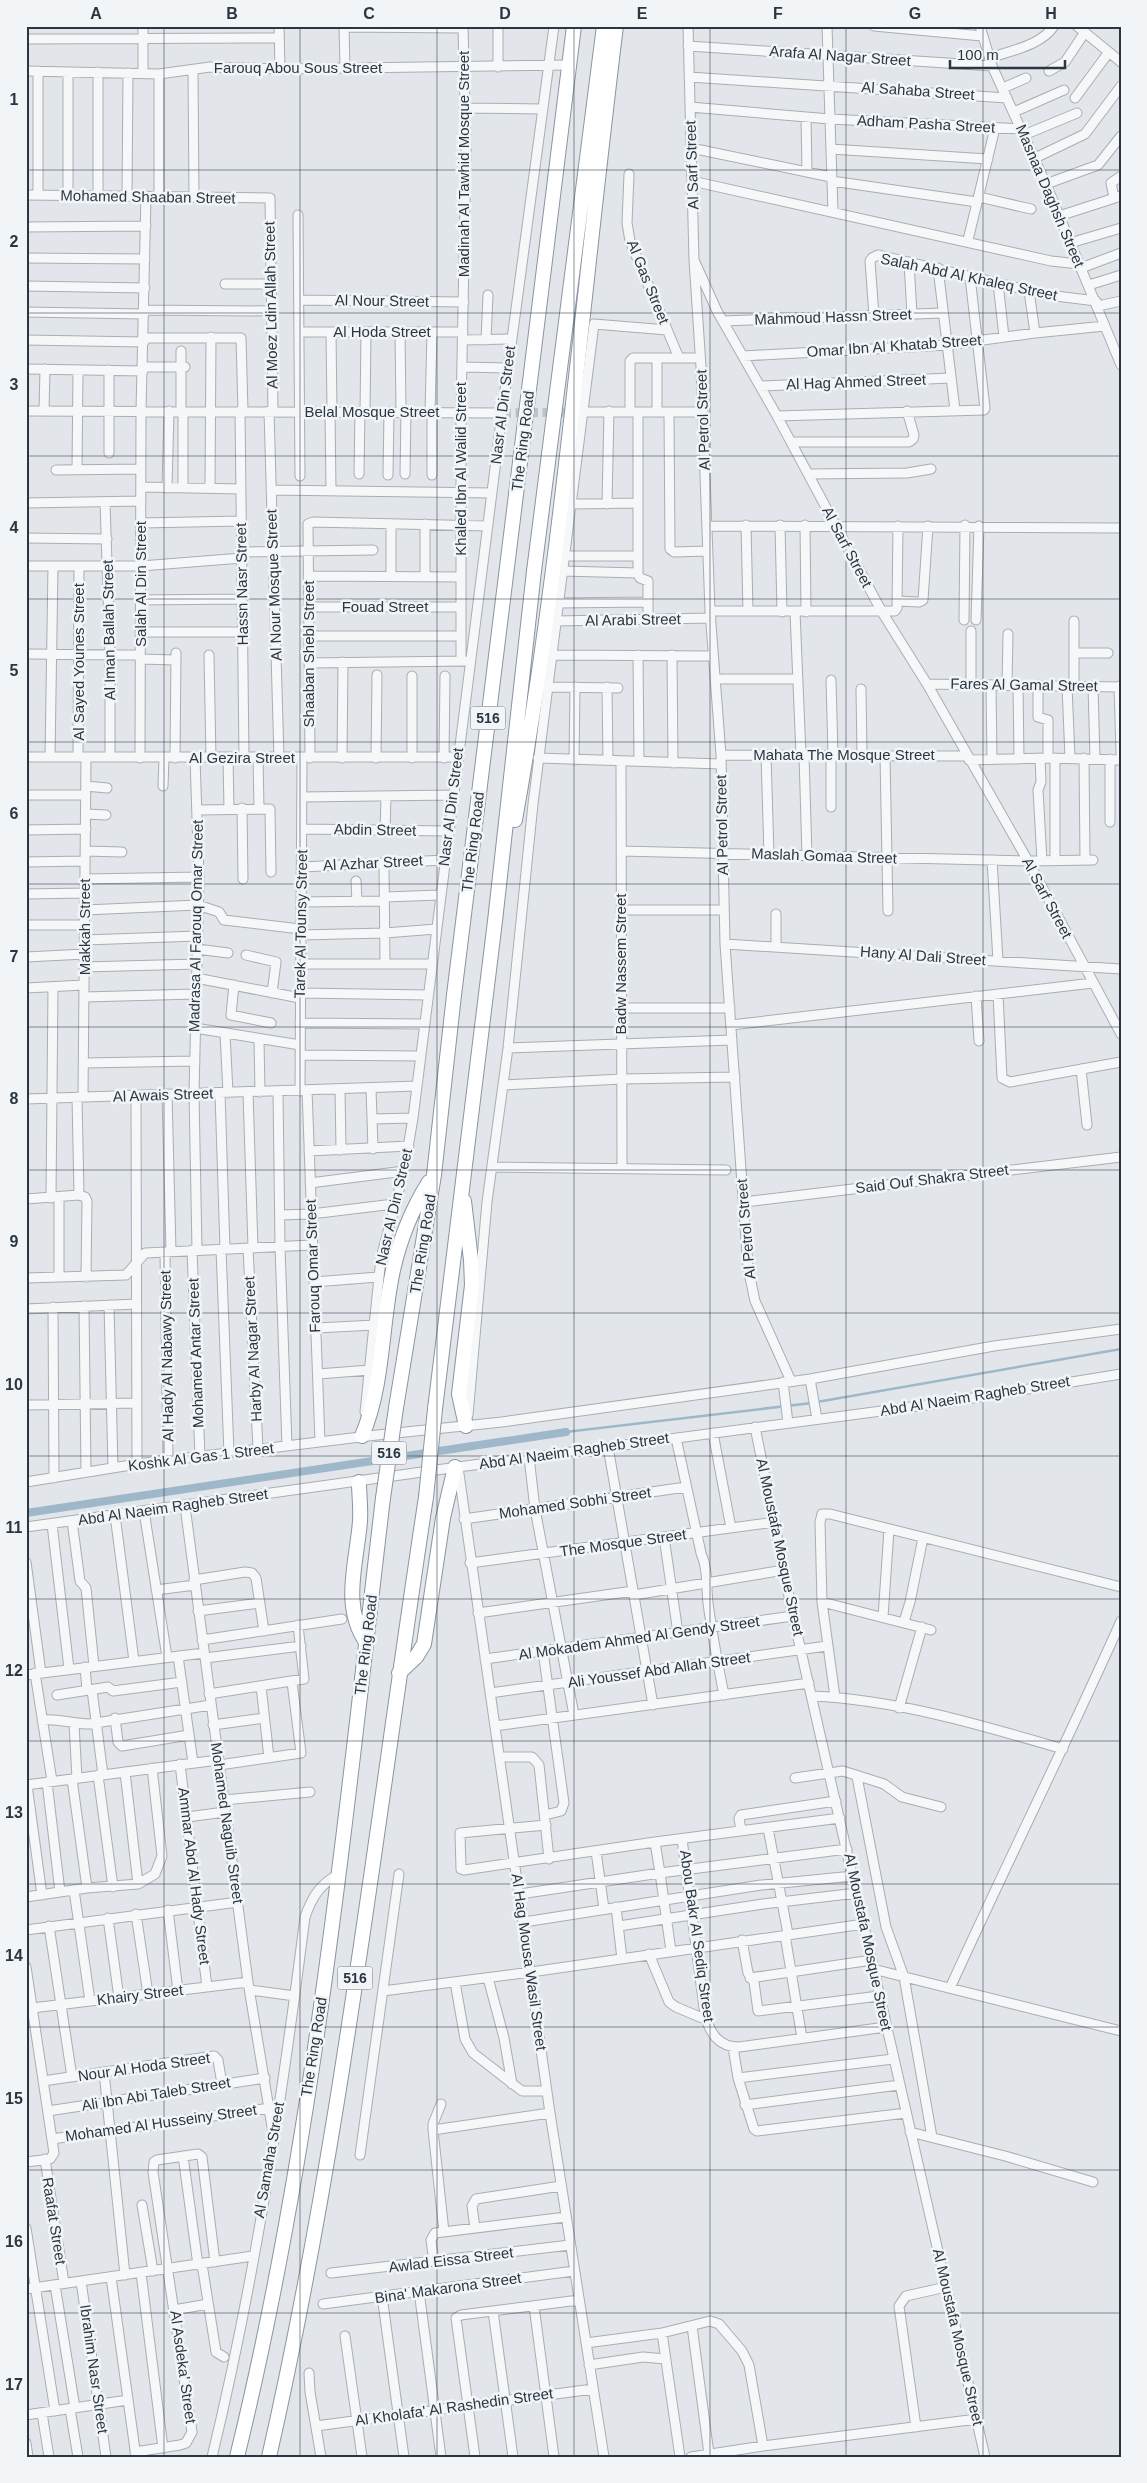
<svg xmlns="http://www.w3.org/2000/svg" width="1147" height="2483" viewBox="0 0 1147 2483" font-family="Helvetica,sans-serif">
<style>
.lines{fill:none;stroke-linecap:round;stroke-linejoin:round}
.stream{stroke:#9eb8c9;stroke-width:2.5}
.canal{stroke:#9eb8c9;stroke-width:8}
.minor-tunnel{stroke:#bdc3c8;stroke-width:9;stroke-dasharray:9 4.5;stroke-linecap:butt}
.minor-casing{stroke:#a7aeb4;stroke-width:11}
.highway-casing{stroke:#8a95a1;stroke-width:16}
.minor{stroke:#f5f7f9;stroke-width:9}
.highway{stroke:#fff;stroke-width:14}
.highway-bridge-casing{stroke:#8a95a1;stroke-width:16;stroke-linecap:butt}
.highway-bridge{stroke:#fff;stroke-width:14}
.grid{fill:none;stroke:#2b3642;stroke-width:1;stroke-opacity:0.55}
.labels{text-anchor:middle;stroke-width:5;stroke-linejoin:round;paint-order:stroke}
.shield{fill:#f2f5f8;stroke:#676f79;stroke-width:1}
.shield-label{font-size:14px;font-weight:bold;fill:#2b3642}
.street-label{font-size:15px;fill:#2b3642;stroke:#f2f5f8}
.neatline{fill:none;stroke:#2b3642;stroke-width:2}
.grid-label{font-size:16px;text-anchor:middle;font-weight:bold;fill:#2b3642}
</style>
<rect width="100%" height="100%" fill="#e2e6ea"/>
<g class="lines">
<path class="stream" d="M817,1402L1121,1349
M557,1433L812,1403"/>
<path class="canal" d="M26,1513L566,1432"/>
<path class="minor-tunnel" d="M502,413L575,412"/>
<defs>
<path id="minor" d="M279,26L280,69
M344,26L345,68
M498,26V67
M688,26L694,260L717,311L777,416L882,612L927,684L1028,861L1121,1034
M827,26L833,212
M874,26L982,36
M980,26L992,66L1046,184L1121,365
M1077,26L1121,62
M344,27L463,28
M26,39L279,38
M688,46L992,66
M990,58C1012,50 1040,46 1054,26
M193,70L194,197
M26,71L159,74L210,67L280,69L569,65
M1049,71L1065,62L1085,32
M143,73V26
M159,74V196
M689,77L1007,98
M1003,88L1026,78
M1075,98L1109,52
M690,107L830,119L1021,129
M464,108L542,109
M1014,112L1064,90
M806,117L807,172
M1024,135L1077,113
M691,148L831,177
M831,149L988,159
M1035,158L1085,134L1121,86
M629,174L627,223L630,241L679,358
M692,181L1051,261L1079,264
M832,181L977,202
M1046,184L1098,165L1121,136
M26,195L270,198L273,411
M38,195V71
M68,195V72
M98,195V72
M127,196L128,73
M979,197L1031,209
M1114,197L1111,183L1121,176
M298,215L300,476
M1059,216L1121,196
M26,227L146,226
M968,240L995,128
M1070,243L1121,228
M26,258L145,259
M694,260L701,367L710,611L721,755L725,944L748,1268L755,1301L791,1381
M909,262L912,315
M938,268L955,410
M1081,268L1121,253
M998,283L1004,337
M225,284H271
M1089,285L1121,275
M26,286L145,288
M1029,291L1035,333
M299,300L464,302
M1098,306L1121,301
M144,310L271,311
M26,312L144,314
M874,316L870,261L872,258L878,255L1048,295L1096,301
M723,321L943,313
M300,332H463
M331,332L332,412
M400,332L401,412
M144,338H241L243,411
M26,340L144,342
M463,340L511,339
M486,340L488,295
M743,356L947,345L1035,333L1105,326
M143,367H185
M462,367L508,368
M26,369L143,371
M760,386L951,378
M26,411L502,413
M44,411L45,369
M181,411V351
M183,411V488
M240,411L244,758
M269,411L279,758
M330,412L331,491
M365,412L366,332
M430,412L432,332
M583,412H703
M630,412V361L633,358H700
M638,412V574L640,578L648,581V619
M657,412V358
M669,412L670,549L674,552L707,551
M777,416L984,410L985,408L970,277
M791,442H909L913,439L914,435L907,411
M109,453V370
M77,469L78,370
M56,470L141,469
M359,474L360,412
M405,474L406,412
M808,474L907,473L931,469
M388,475L389,412
M432,475V412
M141,487L241,489
M167,488L169,411
M210,488L211,337
M271,490L492,493
M105,502L110,655V757
M26,503L141,501
M571,504L638,503
M607,504L609,411
M141,523L241,521
M425,524V576
M746,525L748,611
M780,525L782,612
M805,525L806,612
M707,526L1121,528
M26,538L107,539
M242,552L373,550
M564,556H638
M26,566H141L242,558
M562,571L638,573
M308,576L461,577
M391,576V524
M140,600L242,599
M897,601L919,602L923,600L928,526
M558,603L647,602
M308,607H461
M710,611H895L897,608L898,526
M795,612L801,755
M964,620L965,525
M976,620L979,526
M556,621L711,618
M1074,621V686
M140,632H243
M309,636H461
M1074,653H1108
M26,654L140,655
M209,655L211,758
M551,655L713,656
M638,655L639,761
M672,655L673,763
M140,659L176,660
M461,661V413L466,151L463,26
M309,663L465,661
M715,679H798
M831,680L833,755
M927,684L1121,687
M971,684V631
M991,685L992,759
M1007,685L1008,634
M1018,685L1019,759
M1038,685V717L1048,720V758
M1067,686L1070,758
M1093,686L1095,759
M1119,686L1121,754
M547,687L618,688
M607,687L608,760
M861,689L862,755
M721,755L967,756
M766,755L769,855
M804,755L807,856
M831,755V807
M885,756L888,911
M26,757H458
M50,757L53,566
M78,757L79,566
M140,758L141,411L146,196
M175,758L176,653
M195,758L199,877L194,1094L197,1250
M228,758L229,809
M258,758L259,808
M310,758L308,524L313,522L488,526
M342,758L343,662
M376,758L377,675
M412,758V676
M444,758L445,676
M538,758L721,764
M1040,758L1041,782L1038,790L1042,861
M1084,758L1085,860
M1110,759V822
M574,760L575,687
M969,760L1048,758L1121,760
M621,761L622,1168
M86,786L107,788
M163,786L164,758
M26,795H86
M302,797L453,795
M242,808L243,879
M197,810L270,809L271,872
M86,814L106,815
M302,829L448,831
M26,830L86,829
M385,831L386,797
M85,851L122,852
M621,851L1028,861L1093,860
M992,860L998,961
M1055,861V758
M26,862L85,861
M384,864L385,964
M302,867L445,860
M85,879L199,877
M356,881L357,902
M26,894L85,893
M301,902L382,901L385,897L440,895
M85,910L198,905L219,912L224,920L300,929
M621,910H724
M776,914V947
M26,925H85
M300,935L385,933L436,929
M85,940L198,936
M725,944L1121,969
M197,949L228,953
M246,955L276,962L272,993
M26,957L85,954
M300,964H431
M84,967L197,964
M196,978L300,998
M234,985L231,1015L271,1023
M26,988L84,985
M300,993L427,995
M998,994L1002,1078L1010,1082L1121,1062
M976,996L979,1041
M84,997L196,994
M622,1008H730
M300,1023L424,1024
M731,1025L1093,983
M195,1028L300,1045
M225,1033L228,1093
M259,1039L260,1092
M508,1048L732,1040
M300,1055L420,1056
M84,1063L195,1061
M1081,1069L1087,1125
M503,1085L622,1079L735,1077
M371,1088L373,1149
M340,1089L341,1150
M307,1090L320,1442
M278,1091L280,1247L287,1446
M300,1091L302,758
M248,1092L253,1248
M220,1093L225,1249
M167,1094L171,1251
M136,1096L137,1464
M77,1097L79,1195L85,1197L87,1201L86,1277
M83,1097L86,757
M26,1099L417,1086
M372,1119L413,1118
M309,1151L409,1146
M492,1167L726,1170
M310,1183L404,1171
M51,1198L53,987
M59,1198V1277
M26,1199L79,1195
M744,1202L1121,1157
M280,1215L311,1214L394,1204
M248,1248L258,1449
M221,1249L229,1453
M192,1250L200,1457
M165,1252L168,1460
M26,1278L126,1275L145,1253L312,1245
M314,1282L378,1277
M109,1305L113,1468
M84,1306L86,1472
M53,1307L54,1478
M26,1309L136,1304
M316,1328L375,1325
M318,1374L370,1370
M810,1379L817,1419
M783,1382L788,1423
M26,1405L137,1403
M365,1412L381,1258L404,1171L413,1118L502,413L554,26
M468,1415L487,1202L508,1048L533,804L594,324L667,330
M755,1427L793,1616L985,2457
M713,1433L731,1528
M676,1438L701,1553C708,1569 706,1585 708,1603C712,1634 718,1665 724,1695
M608,1447L653,1705
M529,1457L535,1509L574,1715
M458,1467L550,2113L604,2457
M26,1482L137,1464L377,1435L502,1422L810,1379L994,1346L1121,1329
M185,1506L248,1982L274,2139
M144,1511L167,1657
M115,1515L134,1661
M464,1519L686,1487
M72,1521L80,1581L86,1588L94,1666
M52,1524L69,1669
M26,1527L458,1467L942,1403L1121,1374
M664,1537L678,1633
M26,1562L41,1673
M470,1563L775,1522
M194,1580L245,1572L252,1573L256,1578L264,1631
M156,1590L195,1585
M634,1595L784,1570
M822,1602L931,1630
M198,1611L260,1603
M478,1613L633,1591
M883,1617L889,1530
M904,1622L910,1602L923,1538
M202,1640L342,1619
M543,1651L564,1803L561,1811L545,1815
M178,1656L193,1763
M205,1658L301,1646
M485,1659L793,1616
M85,1667L87,1690
M35,1673L52,1781
M26,1675L204,1653
M261,1686L269,1758
M92,1690L103,1775
M490,1693L827,1646
M209,1694L304,1679L298,1625
M57,1695L108,1687L113,1691L182,1682
M812,1696C898,1700 981,1725 1063,1749
M835,1697L822,1602L820,1522L822,1514H830L1121,1587
M899,1708L922,1627
M115,1718L118,1742L122,1746L189,1735
M42,1720C58,1718 73,1724 89,1724L211,1705
M74,1724L77,1778
M213,1725L264,1718
M495,1726L809,1683
M500,1757H532L539,1765L549,1859
M180,1764L207,1987
M219,1765L301,1753L292,1682
M125,1772L138,1884
M98,1775L113,1887
M857,1777L886,1927L904,1977L932,2137
M795,1778L843,1771L884,1784L902,1797L941,1807
M72,1779L87,1888
M47,1782L60,1892
M26,1785L218,1760
M27,1785L42,1895
M224,1800L310,1792
M187,1817L225,1812
M546,1825L460,1833L461,1869L464,1870L655,1842
M768,1828L788,1934
M741,1831L739,1818L741,1815L836,1801
M682,1839L705,2015C710,2033 718,2047 739,2047L886,2027
M596,1851L604,1909
M74,1890L90,2001
M520,1894L660,1873L655,1842L840,1818
M26,1897L87,1888L138,1884L155,1874L162,1856L152,1768
M616,1907L622,1959
M168,1910L178,1991
M136,1914L148,1994
M108,1918L119,1998
M524,1922L761,1885L853,1876
M49,1926L72,2077
M619,1926L763,1904L857,1893
M26,1930L238,1902
M785,1935L802,2038
M742,1940L748,1973L754,1982L758,2011L879,1996
M671,1951L660,1873L847,1849
M649,1954L669,2002L676,2007L707,2020
M26,1967L54,2153L50,2159L26,2162
M873,1969L1121,2031
M488,1978L504,2038L512,2084
M750,1978L872,1960
M455,1982L465,2039L473,2053L522,2091H547
M950,1988C1006,1865 1066,1744 1121,1621
M250,1990L295,1996
M383,1991L531,1972L864,1924
M32,2008L248,1982
M733,2047L738,2078L754,2129L757,2131L906,2113
M104,2072L125,2275
M738,2078L893,2059
M43,2081L214,2056L218,2060L222,2084
M441,2104L433,2124V2130L444,2232
M745,2105L899,2085
M48,2111L265,2078
M433,2130L550,2113
M910,2132L1005,2156L1093,2182
M52,2139L270,2108
M360,2155L399,1874
M183,2156L198,2265
M45,2159L64,2283
M142,2205L153,2271
M26,2228L55,2411
M475,2228L472,2206L476,2199L561,2186
M434,2262L431,2240L435,2233L566,2217
M202,2264L216,2352L224,2357
M141,2273L163,2448
M331,2273L570,2245
M111,2277L136,2457
M81,2281L106,2457
M55,2285L75,2408
M26,2289L253,2256
M419,2291L441,2457
M382,2296L404,2457
M323,2304L574,2271
M534,2306L554,2457
M174,2310L208,2304
M493,2311L513,2457
M692,2326L709,2454
M662,2333L680,2457
M345,2336L362,2457
M586,2343L662,2333L710,2321L719,2324L742,2351L749,2365L763,2446
M589,2365L643,2357L666,2359
M309,2373L310,2392L321,2457
M70,2409L78,2457
M42,2413L49,2457
M26,2415L128,2400
M316,2426L593,2389
M916,2427L899,2306L906,2296L946,2287
M26,2443L28,2457
M135,2452L180,2445L186,2443L192,2432L153,2172L154,2162L157,2160L198,2154L202,2157L215,2262
M212,2457C255,2280 282,2098 305,1917C312,1897 320,1884 339,1874
M475,2457L456,2318L461,2315L579,2300
M691,2457L763,2446L977,2419"/>
<path id="highway" d="M515,820C562,557 583,291 616,26
M464,1201L471,1260L472,1285L459,1394L466,1426
M396,1408L434,1175L454,995L574,26
M435,1409L495,921L534,571L604,26
M362,1436C384,1384 381,1325 393,1270C400,1239 412,1209 429,1182
M359,1482C359,1495 361,1508 360,1521C357,1562 341,1605 366,1642
M399,1673L416,1657L424,1644L443,1518L455,1467
M237,2457C314,2143 345,1819 383,1498
M269,2457C341,2141 377,1817 426,1497"/>
</defs>
<use href="#minor" class="minor-casing"/>
<use href="#highway" class="highway-casing"/>
<use href="#minor" class="minor"/>
<use href="#highway" class="highway"/>
<defs>
<path id="highway-bridge" d="M426,1497L435,1409
M383,1498L396,1408"/>
</defs>
<use href="#highway-bridge" class="highway-bridge-casing"/>
<use href="#highway-bridge" class="highway-bridge"/>
</g>
<path class="grid" d="M164,26V2457M300,26V2457M437,26V2457M574,26V2457M710,26V2457M846,26V2457M983,26V2457M26,170H1121M26,313H1121M26,456H1121M26,599H1121M26,742H1121M26,884H1121M26,1027H1121M26,1170H1121M26,1313H1121M26,1456H1121M26,1599H1121M26,1741H1121M26,1884H1121M26,2027H1121M26,2170H1121M26,2313H1121"/>
<g class="labels">
<g class="shield">
<rect x="470.5" y="706.5" width="35" height="23" rx="4"/>
<rect x="371.5" y="1441.5" width="35" height="23" rx="4"/>
<rect x="337.5" y="1966.5" width="35" height="23" rx="4"/>
</g>
<g class="shield-label">
<text x="488" y="723">516</text>
<text x="389" y="1458">516</text>
<text x="355" y="1983">516</text>
</g>
<g class="street-label">
<text transform="translate(840 56) rotate(4)" y="5">Arafa Al Nagar Street</text>
<text x="298" y="73">Farouq Abou Sous Street</text>
<text transform="translate(918 91) rotate(4)" y="5">Al Sahaba Street</text>
<text transform="translate(926 124) rotate(3)" y="5">Adham Pasha Street</text>
<text transform="translate(464 164) rotate(-90)" y="5">Madinah Al Tawhid Mosque Street</text>
<text transform="translate(692 165) rotate(-92)" y="5">Al Sarf Street</text>
<text transform="translate(1050 196) rotate(67)" y="5">Masnaa Daghsh Street</text>
<text transform="translate(148 197) rotate(1)" y="5">Mohamed Shaaban Street</text>
<text transform="translate(969 277) rotate(12)" y="5">Salah Abd Al Khaleq Street</text>
<text transform="translate(648 282) rotate(68)" y="5">Al Gas Street</text>
<text transform="translate(382 301) rotate(1)" y="5">Al Nour Street</text>
<text transform="translate(271 305) rotate(-91)" y="5">Al Moez Ldin Allah Street</text>
<text transform="translate(833 317) rotate(-2)" y="5">Mahmoud Hassn Street</text>
<text x="382" y="337">Al Hoda Street</text>
<text transform="translate(894 346) rotate(-4)" y="5">Omar Ibn Al Khatab Street</text>
<text transform="translate(856 382) rotate(-2)" y="5">Al Hag Ahmed Street</text>
<text transform="translate(503 405) rotate(-83)" y="5">Nasr Al Din Street</text>
<text x="372" y="417">Belal Mosque Street</text>
<text transform="translate(703 420) rotate(-92)" y="5">Al Petrol Street</text>
<text transform="translate(523 441) rotate(-83)" y="5">The Ring Road</text>
<text transform="translate(461 469) rotate(-90)" y="5">Khaled Ibn Al Walid Street</text>
<text transform="translate(847 547) rotate(62)" y="5">Al Sarf Street</text>
<text transform="translate(141 584) rotate(-90)" y="5">Salah Al Din Street</text>
<text transform="translate(242 584) rotate(-91)" y="5">Hassn Nasr Street</text>
<text transform="translate(274 585) rotate(-92)" y="5">Al Nour Mosque Street</text>
<text x="385" y="612">Fouad Street</text>
<text transform="translate(633 620) rotate(-1)" y="5">Al Arabi Street</text>
<text transform="translate(109 630) rotate(-91)" y="5">Al Iman Ballah Street</text>
<text transform="translate(309 654) rotate(-90)" y="5">Shaaban Shebl Street</text>
<text transform="translate(79 662) rotate(-90)" y="5">Al Sayed Younes Street</text>
<text transform="translate(1024 685) rotate(1)" y="5">Fares Al Gamal Street</text>
<text x="844" y="760">Mahata The Mosque Street</text>
<text x="242" y="763">Al Gezira Street</text>
<text transform="translate(451 807) rotate(-83)" y="5">Nasr Al Din Street</text>
<text transform="translate(722 825) rotate(-91)" y="5">Al Petrol Street</text>
<text transform="translate(375 830) rotate(1)" y="5">Abdin Street</text>
<text transform="translate(473 842) rotate(-83)" y="5">The Ring Road</text>
<text transform="translate(824 856) rotate(2)" y="5">Maslah Gomaa Street</text>
<text transform="translate(373 863) rotate(-3)" y="5">Al Azhar Street</text>
<text transform="translate(1047 898) rotate(62)" y="5">Al Sarf Street</text>
<text transform="translate(301 924) rotate(-89)" y="5">Tarek Al Tounsy Street</text>
<text transform="translate(196 926) rotate(-89)" y="5">Madrasa Al Farouq Omar Street</text>
<text transform="translate(85 927) rotate(-90)" y="5">Makkah Street</text>
<text transform="translate(923 956) rotate(4)" y="5">Hany Al Dali Street</text>
<text transform="translate(621 964) rotate(-90)" y="5">Badw Nassem Street</text>
<text transform="translate(163 1095) rotate(-2)" y="5">Al Awais Street</text>
<text transform="translate(932 1179) rotate(-7)" y="5">Said Ouf Shakra Street</text>
<text transform="translate(394 1207) rotate(-77)" y="5">Nasr Al Din Street</text>
<text transform="translate(746 1229) rotate(-95)" y="5">Al Petrol Street</text>
<text transform="translate(423 1244) rotate(-81)" y="5">The Ring Road</text>
<text transform="translate(313 1266) rotate(-92)" y="5">Farouq Omar Street</text>
<text transform="translate(253 1349) rotate(-93)" y="5">Harby Al Nagar Street</text>
<text transform="translate(196 1353) rotate(-92)" y="5">Mohamed Antar Street</text>
<text transform="translate(167 1356) rotate(-91)" y="5">Al Hady Al Nabawy Street</text>
<text transform="translate(975 1396) rotate(-9)" y="5">Abd Al Naeim Ragheb Street</text>
<text transform="translate(574 1451) rotate(-8)" y="5">Abd Al Naeim Ragheb Street</text>
<text transform="translate(201 1457) rotate(-7)" y="5">Koshk Al Gas 1 Street</text>
<text transform="translate(575 1503) rotate(-8)" y="5">Mohamed Sobhi Street</text>
<text transform="translate(173 1507) rotate(-8)" y="5">Abd Al Naeim Ragheb Street</text>
<text transform="translate(623 1543) rotate(-8)" y="5">The Mosque Street</text>
<text transform="translate(780 1547) rotate(78)" y="5">Al Moustafa Mosque Street</text>
<text transform="translate(639 1638) rotate(-8)" y="5">Al Mokadem Ahmed Al Gendy Street</text>
<text transform="translate(366 1645) rotate(-83)" y="5">The Ring Road</text>
<text transform="translate(659 1670) rotate(-8)" y="5">Ali Youssef Abd Allah Street</text>
<text transform="translate(227 1823) rotate(82)" y="5">Mohamed Naguib Street</text>
<text transform="translate(194 1876) rotate(83)" y="5">Ammar Abd Al Hady Street</text>
<text transform="translate(697 1936) rotate(82)" y="5">Abou Bakr Al Sediq Street</text>
<text transform="translate(868 1942) rotate(78)" y="5">Al Moustafa Mosque Street</text>
<text transform="translate(529 1962) rotate(82)" y="5">Al Hag Mousa Wasil Street</text>
<text transform="translate(140 1995) rotate(-7)" y="5">Khairy Street</text>
<text transform="translate(314 2047) rotate(-81)" y="5">The Ring Road</text>
<text transform="translate(144 2067) rotate(-8)" y="5">Nour Al Hoda Street</text>
<text transform="translate(156 2094) rotate(-9)" y="5">Ali Ibn Abi Taleb Street</text>
<text transform="translate(161 2123) rotate(-8)" y="5">Mohamed Al Husseiny Street</text>
<text transform="translate(269 2160) rotate(-80)" y="5">Al Samaha Street</text>
<text transform="translate(54 2221) rotate(81)" y="5">Raafat Street</text>
<text transform="translate(451 2260) rotate(-7)" y="5">Awlad Eissa Street</text>
<text transform="translate(448 2288) rotate(-8)" y="5">Bina' Makarona Street</text>
<text transform="translate(958 2337) rotate(77)" y="5">Al Moustafa Mosque Street</text>
<text transform="translate(183 2367) rotate(82)" y="5">Al Asdeka' Street</text>
<text transform="translate(94 2369) rotate(82)" y="5">Ibrahim Nasr Street</text>
<text transform="translate(454 2407) rotate(-8)" y="5">Al Kholafa' Al Rashedin Street</text>
</g>
</g>
<rect width="1147" height="2483" fill="none" stroke="#f2f5f8" stroke-width="55"/>
<path d="M950 60v8h115v-8" fill="none" stroke="#2b3642" stroke-width="2.5"/>
<text x="957" y="60" font-size="15" fill="#2b3642" stroke="#f2f5f8" stroke-width="4" paint-order="stroke">100 m</text>
<rect x="28" y="28" width="1092" height="2428" class="neatline"/>
<g class="grid-label">
<text x="96" y="19">A</text>
<text x="232" y="19">B</text>
<text x="369" y="19">C</text>
<text x="505" y="19">D</text>
<text x="642" y="19">E</text>
<text x="778" y="19">F</text>
<text x="915" y="19">G</text>
<text x="1051" y="19">H</text>
<text x="14" y="105">1</text>
<text x="14" y="247">2</text>
<text x="14" y="390">3</text>
<text x="14" y="533">4</text>
<text x="14" y="676">5</text>
<text x="14" y="819">6</text>
<text x="14" y="962">7</text>
<text x="14" y="1104">8</text>
<text x="14" y="1247">9</text>
<text x="14" y="1390">10</text>
<text x="14" y="1533">11</text>
<text x="14" y="1676">12</text>
<text x="14" y="1818">13</text>
<text x="14" y="1961">14</text>
<text x="14" y="2104">15</text>
<text x="14" y="2247">16</text>
<text x="14" y="2390">17</text>
</g>
</svg>
